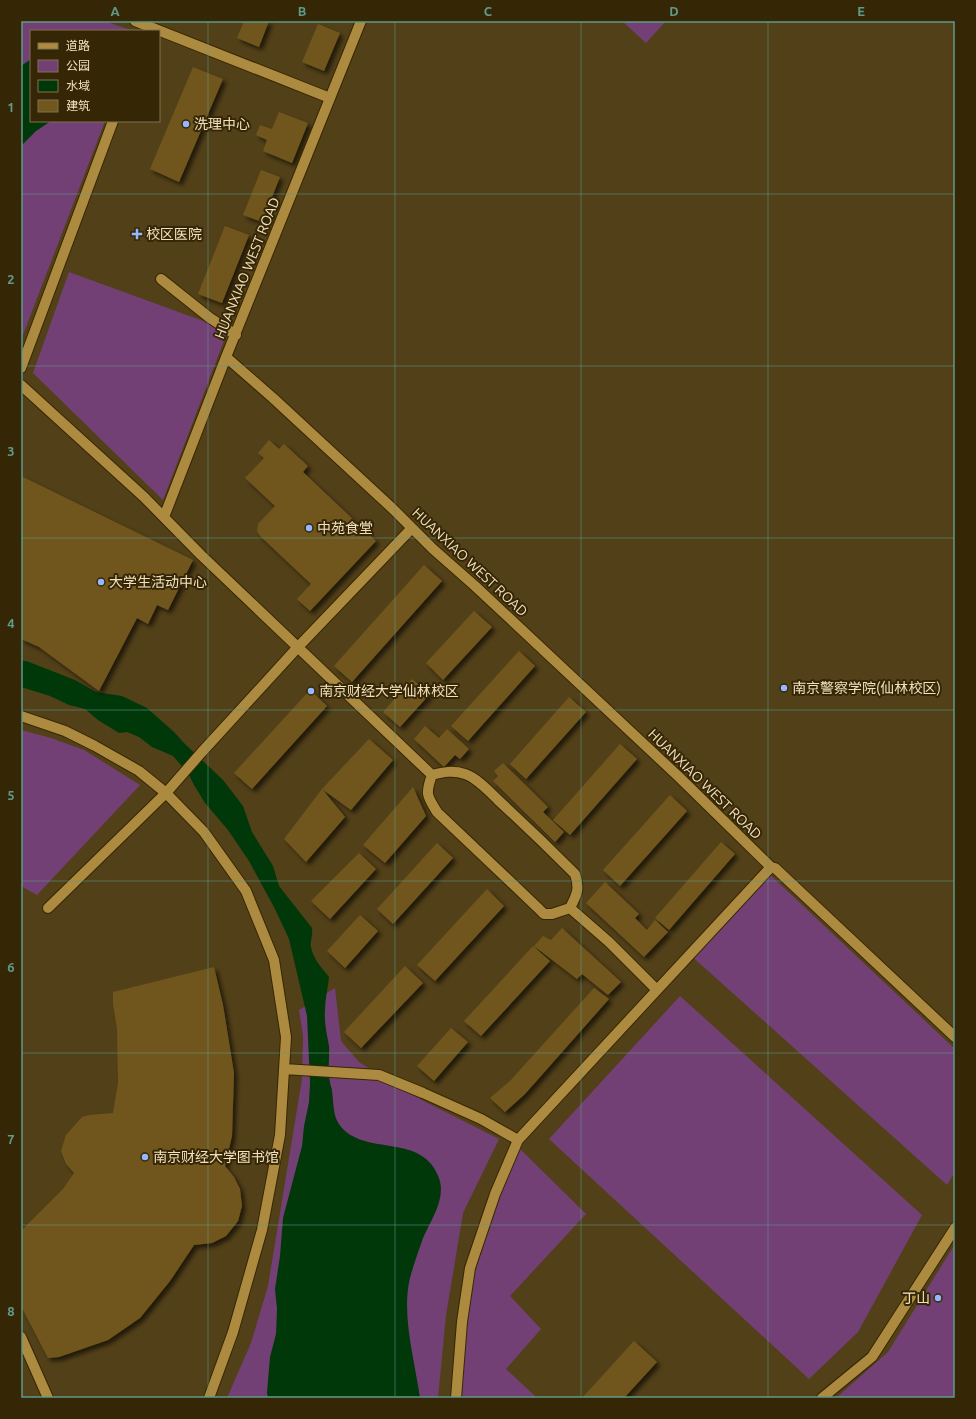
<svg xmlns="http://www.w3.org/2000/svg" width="976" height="1419" viewBox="0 0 976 1419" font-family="Ubuntu,'Noto Sans SC',sans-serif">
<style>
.green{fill:#734076}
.water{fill:#01380a}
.building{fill:#70571d;filter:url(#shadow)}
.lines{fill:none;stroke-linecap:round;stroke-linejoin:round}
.minor-casing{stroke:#372600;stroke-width:12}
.minor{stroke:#ac8b40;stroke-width:10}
.grid{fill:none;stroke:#5f9b8a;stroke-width:1;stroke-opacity:0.55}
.poi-dot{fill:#96b6fd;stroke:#352706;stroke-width:1.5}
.labels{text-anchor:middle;stroke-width:4;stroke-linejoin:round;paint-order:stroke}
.poi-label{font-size:14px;fill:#f3e1bd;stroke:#352706;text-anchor:start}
.street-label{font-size:14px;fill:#f3e1bd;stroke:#352706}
.neatline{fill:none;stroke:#5f9b8a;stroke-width:1.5}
.grid-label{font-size:13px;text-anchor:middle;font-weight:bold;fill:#5f9b8a}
</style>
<defs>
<filter id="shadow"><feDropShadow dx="3.5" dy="3.5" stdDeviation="2" flood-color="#0009"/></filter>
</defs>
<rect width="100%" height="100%" fill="#524018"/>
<path class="green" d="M21,21H104L134,31H31V121H105L21,340Z
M622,21H666L646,43Z
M69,272L228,330L163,500L33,373Z
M21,730L51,738L84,750L140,785L37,895L21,886Z
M765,870L955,1049V1172L947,1185L688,953Z
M335,988L341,1041L359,1062L406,1092L499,1139L463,1213L446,1315L438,1398H227L251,1343L268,1286L302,1079L303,1036L299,1010Z
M680,996L922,1215L858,1332L809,1379L549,1139Z
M517,1146L586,1214L510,1296L541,1329L506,1369L537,1398H455L468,1280Z
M955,1244V1398H836L888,1352Z"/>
<path class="water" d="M31,59V121H51L36,131L21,146V66Z
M21,660L29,662L75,680L96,692L122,696L147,708L174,732L185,744L223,780L243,806L252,832L273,866L279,886L312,928C313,936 310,941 311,947C313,959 322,968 329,977C328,988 325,999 325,1010C324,1023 327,1034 329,1046C330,1058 327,1071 330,1082C330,1085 332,1088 332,1091C334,1104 332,1117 342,1128C368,1156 423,1133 439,1178C447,1201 428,1223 421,1244C417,1255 413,1267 410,1278C401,1315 415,1361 420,1398H268L267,1393L270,1357L276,1334L277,1309L275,1289L280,1256L283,1218L302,1146L304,1126L309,1102L310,1083L307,1016L289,939L275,909L249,861L228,830L205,803L194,785L188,773L173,756L152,747L139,737L127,732L119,733L98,720L85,709L69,705L50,696L21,687Z"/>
<path class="building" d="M244,21H269L259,47L237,38Z
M318,24L340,33L324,71L302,62Z
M193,67L223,79L179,182L150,169Z
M279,112L308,123L292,163L263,151L267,140L256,135L260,125L272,129Z
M261,170L280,177L262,222L243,215Z
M225,226L249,235L222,303L198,294Z
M269,440L279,449L284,444L308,466L303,472L376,541L310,611L297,599L311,584L260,536L257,531L258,524L275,506L245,478L264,458L258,453Z
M21,476L193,560L168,610L157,605L148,624L137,618L99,691L39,647L21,639Z
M424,565L442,581L352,682L334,666Z
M474,611L492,627L443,680L426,663Z
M519,651L535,666L468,741L451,726Z
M412,679L430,694L400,727L383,712Z
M310,690L327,706L252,789L234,773Z
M569,697L586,712L526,779L510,764Z
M425,726L439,738L447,729L469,749L460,759L455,755L444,767L414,739Z
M369,739L393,760L351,810L322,789L345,817L306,862L284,839L322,789Z
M620,744L637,759L570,835L553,820Z
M503,763L548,807L543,812L564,832L555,842L493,781L498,776L494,771Z
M413,787L426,816L385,863L363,845Z
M670,795L687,811L620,886L603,870Z
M721,842L735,854L669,930L655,918Z
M437,843L453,858L393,924L377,909Z
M359,853L376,869L330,919L311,901Z
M605,882L639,914L635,918L647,930L655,920L668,932L644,957L586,903Z
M487,889L504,906L435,981L417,965Z
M360,915L378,931L345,968L327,951Z
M562,928L621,982L608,995L582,974L577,979L534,946L543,936L551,940Z
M533,946L550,961L481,1036L464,1021Z
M405,966L423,983L361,1048L344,1032Z
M214,967L223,1005L234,1073L232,1136L225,1166L234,1177L240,1189L242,1206L238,1221L226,1236L212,1243L194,1245L170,1281L140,1318L108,1340L59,1357L48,1358L21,1306V1231L63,1189L74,1173L66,1164L61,1151L66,1135L82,1117L90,1115L113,1113L118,1083L117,1029L113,1004V992Z
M594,988L609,999L525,1094L505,1112L490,1098L510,1081Z
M451,1028L468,1042L434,1081L417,1066Z
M634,1341L657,1362L624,1398H582Z"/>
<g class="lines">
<defs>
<path id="minor" d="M135,21L330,98
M361,21L226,357L273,398L393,509L433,549L475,586L679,777L771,867L775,868L955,1037
M161,279L210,318L236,335
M21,368L113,121
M21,385L144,497L201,555L432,775C425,794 427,796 437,812L537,907L544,914H552L570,908L609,942L657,990
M164,517L226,357
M21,716L65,731L95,746L139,771L166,793L204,832L246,891L274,960L286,1037L280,1135L262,1230L233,1332L209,1398
M432,775C443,772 453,770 465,774C477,778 489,791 498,800C524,824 550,849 575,874C580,889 577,894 570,908
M48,908L166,793L201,753L298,647L412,528
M284,1069L379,1075L423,1093L481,1119L518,1140
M21,1337L48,1398
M456,1398L462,1322L470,1268L495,1194L518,1140L771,867
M822,1398L872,1357L955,1228"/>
</defs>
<use href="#minor" class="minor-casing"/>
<use href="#minor" class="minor"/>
</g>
<path class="grid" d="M208,21V1398M395,21V1398M581,21V1398M768,21V1398M21,194H955M21,366H955M21,538H955M21,710H955M21,881H955M21,1053H955M21,1225H955"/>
<g class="poi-dot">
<circle cx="186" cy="124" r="4"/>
<path d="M135 228h4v4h4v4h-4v4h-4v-4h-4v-4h4z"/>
<circle cx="309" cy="528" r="4"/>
<circle cx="101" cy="582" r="4"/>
<circle cx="784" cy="688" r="4"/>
<circle cx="311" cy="691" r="4"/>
<circle cx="145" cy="1157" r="4"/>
<circle cx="938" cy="1298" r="4"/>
</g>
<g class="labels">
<g class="poi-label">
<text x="194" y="129">洗理中心</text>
<text x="146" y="239">校区医院</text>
<text x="317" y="533">中苑食堂</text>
<text x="109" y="587">大学生活动中心</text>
<text x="792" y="693">南京警察学院(仙林校区)</text>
<text x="319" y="696">南京财经大学仙林校区</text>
<text x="153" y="1162">南京财经大学图书馆</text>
<text x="930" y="1303" text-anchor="end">丁山</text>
</g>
<g class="street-label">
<text transform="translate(247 268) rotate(-68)" y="5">HUANXIAO WEST ROAD</text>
<text transform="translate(470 562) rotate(43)" y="5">HUANXIAO WEST ROAD</text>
<text transform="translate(705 784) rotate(44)" y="5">HUANXIAO WEST ROAD</text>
</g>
</g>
<rect width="976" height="1419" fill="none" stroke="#352706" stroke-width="44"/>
<rect x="30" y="30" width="130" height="92" fill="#352706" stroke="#81714f"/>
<rect x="38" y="43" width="20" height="6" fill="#ac8b40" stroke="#81714f"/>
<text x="66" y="50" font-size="12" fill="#f3e1bd">道路</text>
<rect x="38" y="60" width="20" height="12" fill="#734076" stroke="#81714f"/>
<text x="66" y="70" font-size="12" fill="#f3e1bd">公园</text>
<rect x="38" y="80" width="20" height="12" fill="#01380a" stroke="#81714f"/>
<text x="66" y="90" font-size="12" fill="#f3e1bd">水域</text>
<rect x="38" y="100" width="20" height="12" fill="#70571d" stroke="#81714f"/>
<text x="66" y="110" font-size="12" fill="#f3e1bd">建筑</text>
<rect x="22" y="22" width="932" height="1375" class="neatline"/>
<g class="grid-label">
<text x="115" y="16">A</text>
<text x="302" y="16">B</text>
<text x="488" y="16">C</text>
<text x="674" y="16">D</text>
<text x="861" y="16">E</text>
<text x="11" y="112">1</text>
<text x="11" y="284">2</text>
<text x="11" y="456">3</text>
<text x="11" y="628">4</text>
<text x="11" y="800">5</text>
<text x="11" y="972">6</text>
<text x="11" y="1144">7</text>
<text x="11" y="1316">8</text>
</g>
</svg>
